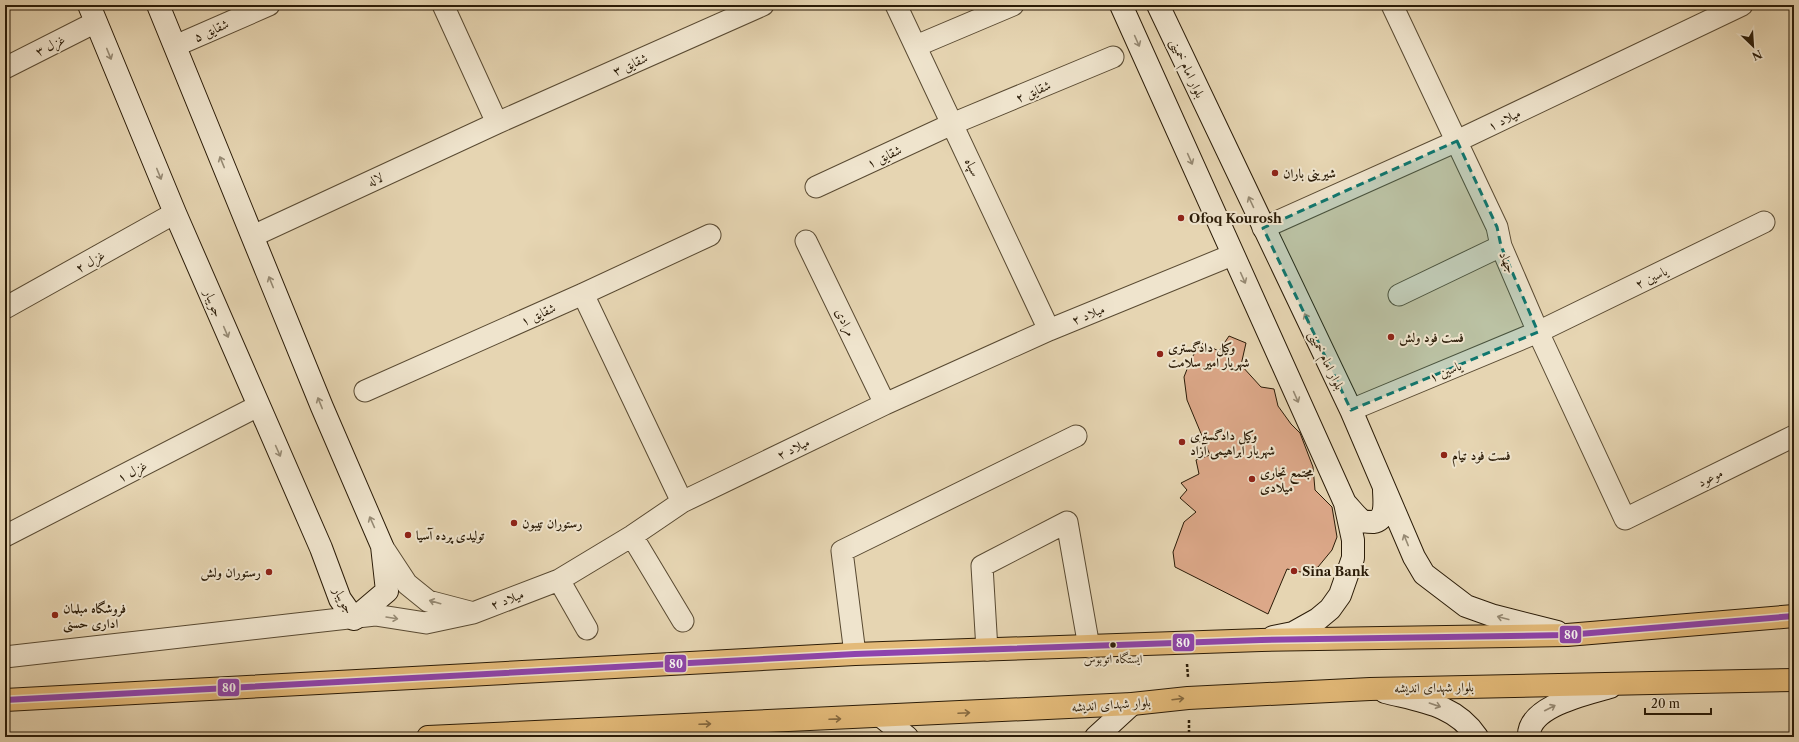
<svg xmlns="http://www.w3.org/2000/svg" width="1799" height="742" viewBox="0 0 1799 742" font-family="'Libre Caslon Text',Amiri,serif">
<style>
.building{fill:#dca889;stroke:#2a1b07}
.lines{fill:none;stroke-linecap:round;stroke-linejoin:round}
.street-casing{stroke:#594a32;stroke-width:23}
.secondary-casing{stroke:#2a1b07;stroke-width:24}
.primary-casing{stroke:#2a1b07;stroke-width:24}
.path{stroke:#2a1b07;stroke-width:2.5;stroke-dasharray:3 2;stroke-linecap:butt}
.street{stroke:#efe4cd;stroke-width:21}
.secondary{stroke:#efe4cd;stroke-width:22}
.primary{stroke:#e3ba79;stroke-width:22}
.bus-1-casing{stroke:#efe4cd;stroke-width:9}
.bus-1{stroke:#8e44ad;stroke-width:6}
.oneway{stroke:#968a74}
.oneway2{stroke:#866a40}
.marked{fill:#0f766e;fill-opacity:0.2;stroke:#0f766e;stroke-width:3;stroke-dasharray:8 5;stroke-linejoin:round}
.poi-dot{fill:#8f2418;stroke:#efe4cd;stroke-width:1.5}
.bus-dot{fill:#2a1b07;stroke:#efe4cd;stroke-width:1.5}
.labels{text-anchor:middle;stroke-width:4;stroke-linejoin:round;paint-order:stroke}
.bus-label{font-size:12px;fill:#2a1b07;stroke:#efe4cd}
.street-label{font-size:13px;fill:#2a1b07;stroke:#efe4cd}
.poi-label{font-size:13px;font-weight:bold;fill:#2a1b07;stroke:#efe4cd;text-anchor:start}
.line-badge{stroke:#efe4cd;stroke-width:1.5}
.badge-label{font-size:11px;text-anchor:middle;font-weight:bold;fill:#fff}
</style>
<rect width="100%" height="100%" fill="#e6d5b2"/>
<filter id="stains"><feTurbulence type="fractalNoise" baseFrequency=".005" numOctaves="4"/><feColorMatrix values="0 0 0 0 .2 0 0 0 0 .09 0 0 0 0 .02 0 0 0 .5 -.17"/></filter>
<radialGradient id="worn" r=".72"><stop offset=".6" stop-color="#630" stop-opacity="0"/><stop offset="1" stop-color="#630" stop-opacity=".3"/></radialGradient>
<path class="building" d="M1229,336L1246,343L1241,365L1261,387L1274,389L1278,406L1291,424L1300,433L1313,467L1315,490L1332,507L1337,537L1332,550L1318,567L1305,573L1287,569L1268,614L1175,567L1173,552L1184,522L1196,512L1180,498L1187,490L1181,483L1199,474L1196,460L1210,455L1187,400L1184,377L1191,359L1201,343L1219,351Z"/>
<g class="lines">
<defs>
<path id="street" d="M443,5L497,123
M896,5L1049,330
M1392,5L1497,227L1501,246L1538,332L1625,519L1794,436
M175,46L269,5
M916,46L1013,5
M5,68L96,22
M816,187L952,124L1113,57
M1263,228L1457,141L1742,5
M253,236L497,123L763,5
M806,241L885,404
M583,294L682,502
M1399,295L1501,246
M5,308L175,213
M365,391L583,294L710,235
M1351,410L1538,332L1764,222
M5,536L258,406
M632,536L683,621
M382,546L407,584L428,601L470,612
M559,580L587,629
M987,650L982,566L1067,522L1089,647
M855,654L842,551L1076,436
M5,657L375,615L426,623L473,613L559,580L632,536L682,502L885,404L1049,330L1232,255"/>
<path id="secondary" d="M89,5L175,213L321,548L340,599L354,619L387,591L382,546L322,407L158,5
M1121,5L1345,503L1353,540V558L1340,595L1330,609L1318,619L1293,633L1273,637
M1158,5L1351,410L1414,557L1424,574L1466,606L1494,616L1557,632
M1345,503C1350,508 1355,515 1361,520C1364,522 1368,522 1373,522C1388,520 1384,500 1384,489
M1385,692C1420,701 1455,704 1477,737
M882,717L907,737
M1096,737L1132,704
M1529,737C1527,706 1587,694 1610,687"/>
<path id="primary" d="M5,700L855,654L1261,640L1567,635L1794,616
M428,737L1132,704L1188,698L1370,689L1794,680"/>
</defs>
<use href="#street" class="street-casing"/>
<use href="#secondary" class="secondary-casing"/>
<use href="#primary" class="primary-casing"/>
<path class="path" d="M1187,664L1188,677
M1189,720V737"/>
<use href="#street" class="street"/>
<use href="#secondary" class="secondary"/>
<use href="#primary" class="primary"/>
<defs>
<path id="bus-1" d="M5,700L855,654L1261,640L1567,635L1794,616"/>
</defs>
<use href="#bus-1" class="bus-1-casing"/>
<use href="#bus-1" class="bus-1"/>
</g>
<defs><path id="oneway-shaft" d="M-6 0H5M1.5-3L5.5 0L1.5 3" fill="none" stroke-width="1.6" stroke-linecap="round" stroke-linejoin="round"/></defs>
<g class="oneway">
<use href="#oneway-shaft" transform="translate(1137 41) rotate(66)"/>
<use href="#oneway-shaft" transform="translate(109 54) rotate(68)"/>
<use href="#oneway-shaft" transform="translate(1190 159) rotate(66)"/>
<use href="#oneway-shaft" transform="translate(222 162) rotate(-112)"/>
<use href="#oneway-shaft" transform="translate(159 174) rotate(68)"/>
<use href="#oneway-shaft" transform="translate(1251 202) rotate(-115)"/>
<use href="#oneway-shaft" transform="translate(1243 278) rotate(66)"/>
<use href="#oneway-shaft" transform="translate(271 282) rotate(-112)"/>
<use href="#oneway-shaft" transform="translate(1307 319) rotate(-116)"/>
<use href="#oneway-shaft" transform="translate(226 332) rotate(67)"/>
<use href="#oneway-shaft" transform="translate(1296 397) rotate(66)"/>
<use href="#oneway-shaft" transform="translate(320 403) rotate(-112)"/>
<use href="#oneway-shaft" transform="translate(278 451) rotate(66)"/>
<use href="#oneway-shaft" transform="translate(372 522) rotate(-114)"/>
<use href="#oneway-shaft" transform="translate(1406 540) rotate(-112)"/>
<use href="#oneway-shaft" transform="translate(435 602) rotate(-164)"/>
<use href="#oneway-shaft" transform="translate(392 618) rotate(9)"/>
<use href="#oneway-shaft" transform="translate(1503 618) rotate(-165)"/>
<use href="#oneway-shaft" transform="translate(1435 705) rotate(19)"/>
<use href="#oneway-shaft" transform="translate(1550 708) rotate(-27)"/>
</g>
<g class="oneway2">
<use href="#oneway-shaft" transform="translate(1178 699) rotate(-7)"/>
<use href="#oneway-shaft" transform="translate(964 713) rotate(-3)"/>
<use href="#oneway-shaft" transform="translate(835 719) rotate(-2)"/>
<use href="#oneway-shaft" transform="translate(705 724) rotate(-2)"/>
</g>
<path class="marked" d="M1457,141L1497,227L1501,246L1538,332L1351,410L1263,228Z"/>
<g class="poi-dot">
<circle cx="1275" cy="173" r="4"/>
<circle cx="1181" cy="218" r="4"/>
<circle cx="1391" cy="337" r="4"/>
<circle cx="1160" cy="354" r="4"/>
<circle cx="1182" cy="442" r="4"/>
<circle cx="1444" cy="455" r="4"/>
<circle cx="1252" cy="479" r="4"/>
<circle cx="514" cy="523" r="4"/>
<circle cx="408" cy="535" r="4"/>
<circle cx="1294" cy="571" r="4"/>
<circle cx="269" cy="572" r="4"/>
<circle cx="55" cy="615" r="4"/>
</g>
<circle class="bus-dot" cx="1113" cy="645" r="3.5"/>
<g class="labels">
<g class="bus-label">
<text x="1113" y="663">ایستگاه اتوبوس</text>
</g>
<g class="street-label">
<text transform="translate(211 30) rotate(-24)" y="5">شقایق ۵</text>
<text transform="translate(50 45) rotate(-27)" y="5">غزل ۳</text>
<text transform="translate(630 64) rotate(-24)" y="5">شقایق ۳</text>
<text transform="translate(1188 68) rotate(65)" y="5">بلوار امام خمینی</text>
<text transform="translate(1033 91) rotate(-23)" y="5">شقایق ۲</text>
<text transform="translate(1504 119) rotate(-26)" y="5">میلاد ۱</text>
<text transform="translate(884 156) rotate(-25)" y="5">شقایق ۱</text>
<text transform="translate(973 167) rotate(65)" y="5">سپاه</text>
<text transform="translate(375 179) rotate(-25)" y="5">لاله</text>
<text transform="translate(90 261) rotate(-29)" y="5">غزل ۲</text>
<text transform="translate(1508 262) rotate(67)" y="5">جهاد</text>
<text transform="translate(1651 277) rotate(-26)" y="5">یاسین ۲</text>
<text transform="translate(214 303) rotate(67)" y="5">جویبار</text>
<text transform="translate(538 314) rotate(-24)" y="5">شقایق ۱</text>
<text transform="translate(1088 314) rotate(-22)" y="5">میلاد ۲</text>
<text transform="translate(846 322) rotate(64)" y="5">مرادی</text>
<text transform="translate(1327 360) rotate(64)" y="5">بلوار امام خمینی</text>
<text transform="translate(1445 371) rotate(-23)" y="5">یاسین ۱</text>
<text transform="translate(793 448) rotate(-26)" y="5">میلاد ۲</text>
<text transform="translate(132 471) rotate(-27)" y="5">غزل ۱</text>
<text transform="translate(1710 477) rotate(-26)" y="5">موعود</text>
<text transform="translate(507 599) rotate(-21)" y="5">میلاد ۲</text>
<text transform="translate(344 600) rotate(62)" y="5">جویبار</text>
<text transform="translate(1434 687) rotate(-1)" y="5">بلوار شهدای اندیشه</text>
<text transform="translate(1111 704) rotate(-4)" y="5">بلوار شهدای اندیشه</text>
</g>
<g class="poi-label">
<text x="1283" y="178">شیرینی باران</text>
<text x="1189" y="223">Ofoq Kourosh</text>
<text x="1399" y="342">فست فود ولش</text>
<text x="1168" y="352">وکیل دادگستری<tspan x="1168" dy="15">شهریار امیر سلامت</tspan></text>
<text x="1190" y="440">وکیل دادگستری<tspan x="1190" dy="15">شهریار ابراهیمی آزاد</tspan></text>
<text x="1452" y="460">فست فود تیام</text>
<text x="1260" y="477">مجتمع تجاری<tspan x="1260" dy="15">میلادی</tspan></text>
<text x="522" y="528">رستوران تیبون</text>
<text x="416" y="540">تولیدی پرده آسیا</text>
<text x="1302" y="576">Sina Bank</text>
<text x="261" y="577" text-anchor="end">رستوران ولش</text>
<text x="63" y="613">فروشگاه مبلمان<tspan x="63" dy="15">اداری حسنی</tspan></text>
</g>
</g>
<g class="line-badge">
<rect x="1559" y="625" width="23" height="19" rx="4" fill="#8e44ad"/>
<rect x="1172" y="633" width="23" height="19" rx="4" fill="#8e44ad"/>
<rect x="664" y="654" width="23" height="19" rx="4" fill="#8e44ad"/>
<rect x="217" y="678" width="23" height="19" rx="4" fill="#8e44ad"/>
</g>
<g class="badge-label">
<text x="1571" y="639">80</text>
<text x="1183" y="647">80</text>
<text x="676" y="668">80</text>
<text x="229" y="692">80</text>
</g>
<rect width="1799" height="742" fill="none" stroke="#e6d5b2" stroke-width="20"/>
<rect x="6" y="6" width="1787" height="730" fill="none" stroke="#2a1b07" stroke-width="2"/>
<rect x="10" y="10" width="1779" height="722" fill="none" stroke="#2a1b07"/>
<g transform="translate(1753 46) rotate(155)" stroke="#efe4cd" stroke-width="3" paint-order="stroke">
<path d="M0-3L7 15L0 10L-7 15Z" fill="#2a1b07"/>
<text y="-6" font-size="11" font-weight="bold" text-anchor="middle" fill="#2a1b07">N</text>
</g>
<path d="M1645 708v6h66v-6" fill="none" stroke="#2a1b07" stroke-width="2"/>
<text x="1651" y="708" font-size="12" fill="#2a1b07" stroke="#efe4cd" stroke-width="3" paint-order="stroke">20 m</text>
<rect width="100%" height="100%" filter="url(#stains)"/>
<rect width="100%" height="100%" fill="url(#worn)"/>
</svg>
